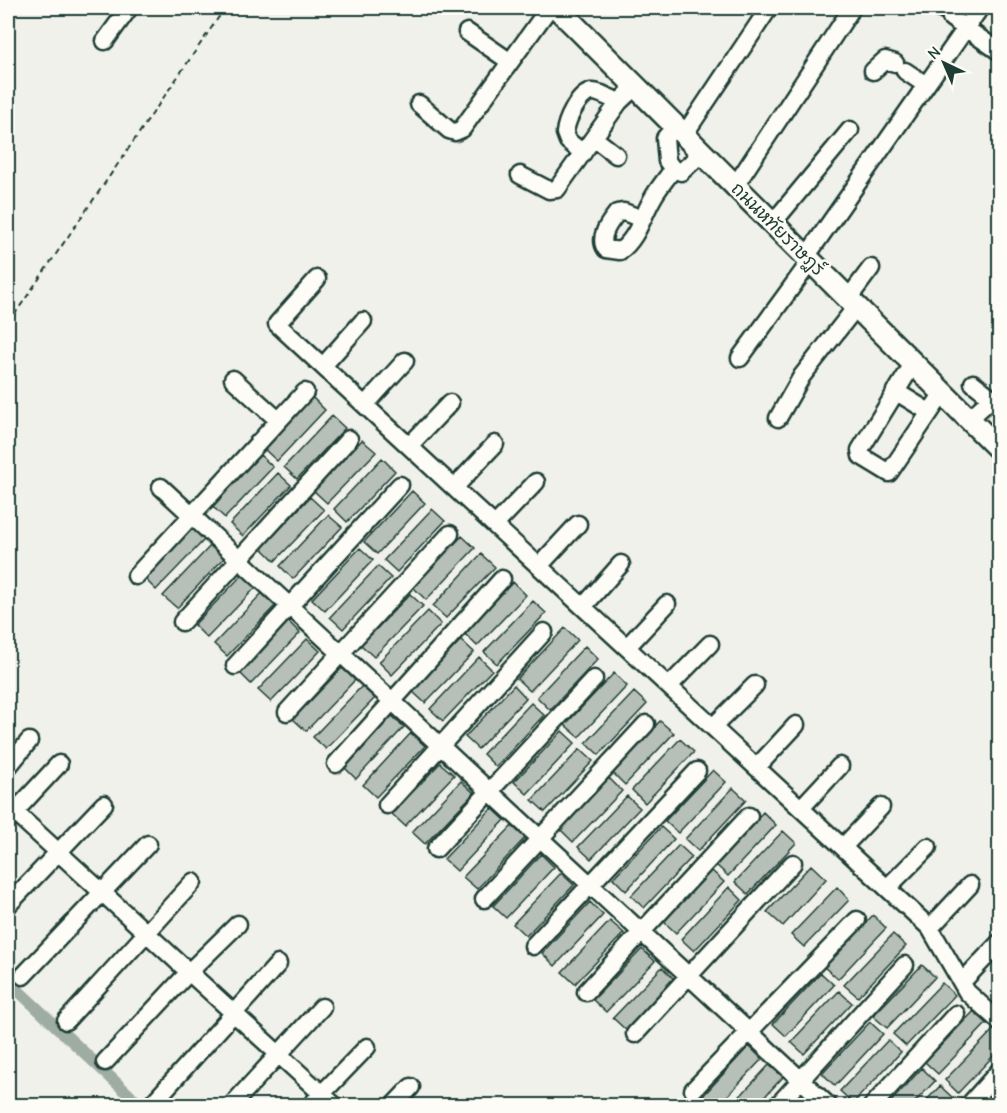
<svg xmlns="http://www.w3.org/2000/svg" width="1007" height="1113" viewBox="0 0 1007 1113" font-family="'Comic Neue','Playpen Sans Thai',sans-serif">
<style>
.lines{fill:none;stroke-linecap:round;stroke-linejoin:round}
.canal{stroke:#9faca4;stroke-width:12}
.building{fill:#b6bfb8;stroke:#1f3d34;stroke-width:1.5}
.minor-casing{stroke:#1f3d34;stroke-width:21}
.major-casing{stroke:#1f3d34;stroke-width:26}
.path{stroke:#1f3d34;stroke-width:2;stroke-dasharray:6 4.5;stroke-linecap:butt}
.minor{stroke:#fdfcf7;stroke-width:16}
.major{stroke:#fdfcf7;stroke-width:21}
.labels{text-anchor:middle;stroke-width:5;stroke-linejoin:round;paint-order:stroke}
.street-label{font-size:18px;fill:#1f3d34;stroke:#fdfcf7}
</style>
<rect width="100%" height="100%" fill="#f0f1eb"/>
<filter id="ink" filterUnits="userSpaceOnUse"><feTurbulence type="fractalNoise" baseFrequency=".0167" numOctaves="2"/><feDisplacementMap in="SourceGraphic" scale="12" xChannelSelector="R" yChannelSelector="G"/><feConvolveMatrix kernelMatrix="1 2 1 2 8 2 1 2 1" color-interpolation-filters="sRGB"/></filter>
<g filter="url(#ink)">
<g class="lines">
<path class="canal" d="M8,981L141,1106"/>
</g>
<path class="building" d="M312,397L325,410L277,461L264,449Z
M332,416L345,428L297,479L284,467Z
M362,440L376,452L327,503L314,491Z
M260,455L273,467L225,518L212,506Z
M382,458L395,471L347,522L334,509Z
M278,473L291,485L243,536L230,524Z
M412,491L425,503L377,554L364,542Z
M310,497L324,510L275,561L262,548Z
M432,509L445,521L397,572L384,560Z
M328,515L342,527L293,579L280,566Z
M192,526L205,539L156,590L143,577Z
M462,536L475,548L426,600L413,587Z
M212,544L225,557L177,608L163,596Z
M360,548L373,560L325,611L312,599Z
M481,554L495,567L446,618L433,606Z
M378,566L391,578L343,629L330,617Z
M243,574L256,587L207,638L194,625Z
M513,582L526,595L477,646L464,633Z
M263,592L276,605L227,656L214,644Z
M410,594L423,606L374,657L361,645Z
M533,601L546,613L497,664L484,652Z
M428,611L441,624L392,675L379,662Z
M287,620L300,633L251,684L238,671Z
M565,628L578,640L530,691L517,679Z
M307,639L320,651L271,702L258,690Z
M461,640L474,652L425,703L412,691Z
M585,646L598,659L550,710L537,697Z
M479,657L492,670L443,721L430,709Z
M342,668L355,680L306,731L293,719Z
M614,673L627,686L579,737L565,725Z
M514,685L526,698L478,749L465,737Z
M362,686L375,698L326,749L313,737Z
M634,692L647,704L599,755L586,743Z
M531,703L544,715L496,767L483,754Z
M391,715L404,727L356,779L343,766Z
M660,721L674,733L625,785L612,772Z
M562,731L575,743L527,794L514,782Z
M411,733L425,746L376,797L363,785Z
M680,739L694,752L645,803L632,790Z
M580,749L593,761L545,812L532,800Z
M440,763L454,775L405,826L392,814Z
M713,770L726,782L678,833L665,821Z
M609,778L622,791L573,842L560,829Z
M461,781L474,793L425,844L412,832Z
M733,788L746,800L698,851L685,839Z
M627,796L640,808L591,859L578,847Z
M492,808L505,820L457,871L444,859Z
M763,812L776,825L728,876L715,864Z
M512,826L525,838L477,889L463,877Z
M661,827L674,839L626,891L613,878Z
M783,831L796,843L748,894L735,882Z
M679,845L692,857L644,908L631,896Z
M541,854L554,867L506,918L493,906Z
M811,865L826,879L783,926L767,912Z
M711,870L724,882L676,933L663,921Z
M561,873L574,885L526,936L513,924Z
M729,887L742,900L694,951L681,939Z
M837,887L849,900L804,947L791,935Z
M590,902L603,915L555,966L542,953Z
M873,915L886,928L838,979L824,967Z
M610,921L624,933L575,984L562,972Z
M893,934L906,946L858,997L844,985Z
M642,949L655,961L606,1012L593,1000Z
M922,965L935,977L887,1028L873,1016Z
M662,967L675,980L627,1031L613,1018Z
M821,973L834,985L786,1036L773,1024Z
M942,983L955,995L906,1046L893,1034Z
M839,991L852,1003L804,1054L791,1042Z
M974,1011L987,1023L938,1074L925,1062Z
M870,1022L883,1034L835,1086L822,1073Z
M994,1029L1000,1035V1049L958,1093L945,1080Z
M888,1040L901,1052L853,1103L840,1091Z
M749,1046L762,1059L718,1106H709L701,1098Z
M769,1065L783,1077L756,1106H731Z
M922,1068L935,1081L911,1106H887Z
M940,1086L953,1098L946,1106H921Z
M1000,1093V1106H988Z
M798,1095L810,1106H788Z"/>
<g class="lines">
<defs>
<path id="minor" d="M938,8L940,9
M951,18L1000,52
M467,32L509,61
M105,41L129,8
M873,71L885,60L895,63
M905,71L926,85
M419,104L449,130L455,132L462,129L549,8
M684,135L769,8
M594,138L616,155
M583,153L568,141L565,133C566,121 578,95 591,92C599,91 611,99 619,102
M673,169L667,161L665,138L675,126
M520,175L549,190L557,189L619,102L635,87
M735,186L852,8
M642,219L624,212L617,213C609,223 598,237 606,249L620,251C638,238 643,214 654,196C660,186 667,178 673,169L681,172L702,153
M772,224L850,130
M806,257L980,8
M317,279L277,324L930,928L967,992L1000,1022
M848,299L871,268
M740,358L810,262
M913,364L860,450L861,456L889,473L943,393
M323,366L363,321
M233,379L278,420
M973,383L992,398
M895,391L929,412
M365,405L405,361
M778,418L802,376L856,307
M969,419L992,398L1000,400
M409,446L450,403
M161,487L829,1106
M454,488L495,444
M495,525L536,482
M539,566L578,524
M136,576L305,392
M583,607L621,564
M182,622L349,439
M627,647L667,604
M235,666L400,485
M669,686L710,644
M287,712L450,534
M713,727L755,685
M336,764L502,579
M8,767L29,741
M757,767L796,725
M387,805L544,632
M8,806L335,1106
M801,808L840,766
M8,819L59,764
M843,847L881,807
M436,849L594,679
M887,888L928,847
M484,899L646,724
M8,905L104,804
M930,928L970,885
M533,946L697,771
M23,976L148,844
M962,982L1000,942
M586,992L749,816
M66,1021L193,882
M635,1034L793,863
M105,1062L190,971L238,924
M693,1090L857,920
M152,1104L278,964
M231,1106L322,1007
M310,1106L367,1047
M393,1106L411,1087
M777,1106L905,965
M872,1106L956,1014
M968,1106L1000,1070"/>
<path id="major" d="M557,8L1000,450"/>
</defs>
<use href="#minor" class="minor-casing"/>
<use href="#major" class="major-casing"/>
<path class="path" d="M8,324L225,8"/>
<use href="#minor" class="minor"/>
<use href="#major" class="major"/>
</g>
</g>
<g class="labels">
<g class="street-label">
<text transform="translate(778 229) rotate(45)" y="6">ถนนหทัยราษฎร์</text>
</g>
</g>
<rect width="1007" height="1113" fill="none" stroke="#fdfcf7" stroke-width="30"/>
<rect x="15" y="15" width="977" height="1083" fill="none" stroke="#1f3d34" stroke-width="2" filter="url(#ink)"/>
<g transform="translate(944 63) rotate(316)" stroke="#fdfcf7" stroke-width="4.5" paint-order="stroke">
<path d="M0-4.5L10 22L0 15L-10 22Z" fill="#1f3d34"/>
<text y="-9" font-size="16" font-weight="bold" text-anchor="middle" fill="#1f3d34">N</text>
</g>
</svg>
